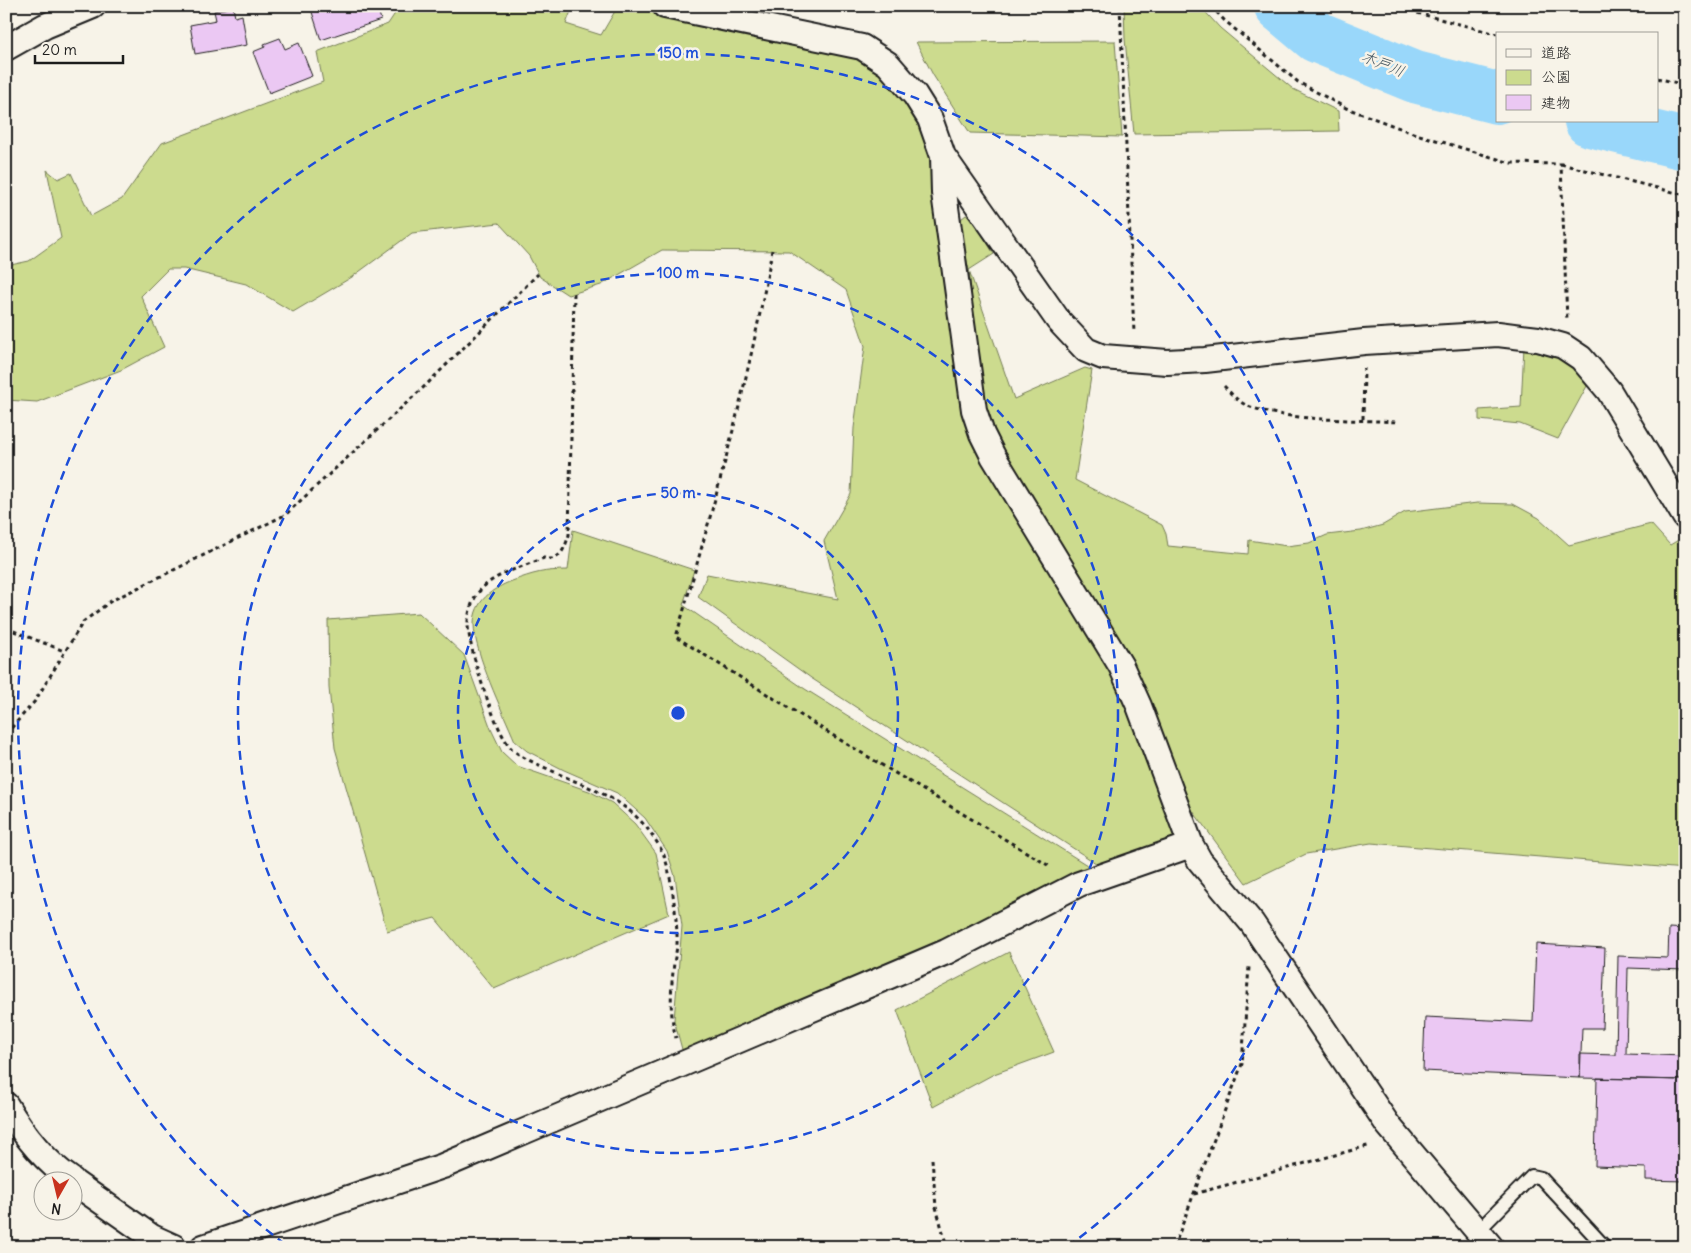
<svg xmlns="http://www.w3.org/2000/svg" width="1691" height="1253" viewBox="0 0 1691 1253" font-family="Delius,'Klee One',sans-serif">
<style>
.green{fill:#ccdb8e;stroke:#747c55}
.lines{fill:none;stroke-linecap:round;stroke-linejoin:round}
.river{stroke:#99d7fa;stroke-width:52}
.building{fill:#ebc8f3;stroke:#1c1c1c}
.lane-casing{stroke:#1c1c1c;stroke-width:16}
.street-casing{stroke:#1c1c1c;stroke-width:28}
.path{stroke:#1c1c1c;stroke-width:3;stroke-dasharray:4 4;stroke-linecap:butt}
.lane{stroke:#f7f3e8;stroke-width:12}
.street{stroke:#f7f3e8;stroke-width:24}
.ring{fill:none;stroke:#1d4ed8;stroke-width:2.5;stroke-dasharray:9 6}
.labels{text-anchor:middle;stroke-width:5;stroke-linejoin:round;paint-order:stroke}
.water-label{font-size:15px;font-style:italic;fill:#42545f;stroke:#f7f3e8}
.centre{fill:#1d4ed8;stroke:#f7f3e8;stroke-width:2.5}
.ring-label{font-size:15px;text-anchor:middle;font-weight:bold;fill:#1d4ed8;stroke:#f7f3e8;stroke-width:5;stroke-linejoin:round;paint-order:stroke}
</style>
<rect width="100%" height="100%" fill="#f7f3e8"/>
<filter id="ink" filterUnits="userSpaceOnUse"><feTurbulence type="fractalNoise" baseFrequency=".02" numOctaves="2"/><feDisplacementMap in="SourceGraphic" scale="10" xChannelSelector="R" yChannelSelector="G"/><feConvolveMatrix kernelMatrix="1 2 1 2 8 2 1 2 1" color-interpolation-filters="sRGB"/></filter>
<g filter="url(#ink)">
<path class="green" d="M400,6H573L566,24L601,35L618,6H636L853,53L908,92L926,138L945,241L968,410L1115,669L1179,842L1102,867L811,678L698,597L707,574L838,599L824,541L851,494L854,428L865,346L846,290L789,251L662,250L601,285L568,295L540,277L529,256L499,223L412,233L352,277L293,312L246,284L184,269H168L141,296L164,347L121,370L37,402L6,400V266L29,261L61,238L47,170L58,179L71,173L91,216L122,199L162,143L323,82L317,52L388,24Z
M1124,6H1200L1220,28L1293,89L1338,111L1339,131L1134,134L1125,39Z
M1115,41L1122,137L970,133L933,75L916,42Z
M966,215L972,218L994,254L969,270L1014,399L1085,368L1092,370L1075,480L1162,525L1166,534L1168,546L1248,554L1249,540L1287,546L1309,543L1327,535L1361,531L1383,525L1405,512L1477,503L1513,504L1539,518L1569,545L1651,524L1670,545L1680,539L1685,546V869L1371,843L1306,854L1246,883L1184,799L1000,450L982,409L969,270L959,226L961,219Z
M1524,346L1539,348L1576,365L1587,386L1558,439L1520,424L1479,420V410L1521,407Z
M573,530L694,570L683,605L805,689L1095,870L940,942L683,1053L674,1020L682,926L675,876L667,851L645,818L617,793L564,770L527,751L515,741C503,712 474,653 474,624C474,601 493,588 512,581C534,573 544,570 568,570Z
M419,613L464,655L491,729L502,752L517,766L589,791L612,803L635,824L656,853L669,914L494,989L435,918L387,931L335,748L329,688L328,620Z
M1009,952L1054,1052L994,1074L933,1107L897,1010Z"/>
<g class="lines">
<path class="river" d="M1280,6L1317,37L1415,77L1497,98
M1590,121L1685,144"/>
</g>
<path class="building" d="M301,6H377L381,20L321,40L311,9L303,11Z
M233,7L235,17L242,15L247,45L195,54L190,25L216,20L214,11Z
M280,38L285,49L299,43L312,76L269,93L253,52L265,47L264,44Z
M1669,928L1685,929V970L1628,968L1626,1054L1685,1056V1080L1580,1078V1054L1616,1055L1618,956L1668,958Z
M1536,944L1605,948L1602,1028H1582L1580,1078L1423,1071L1425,1017L1533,1022Z
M1597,1078L1685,1080V1181L1646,1180V1168L1595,1166Z"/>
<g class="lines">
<defs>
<path id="lane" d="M1479,1230L1532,1176L1541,1178L1605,1247"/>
<path id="street" d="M665,6L862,47L888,64L915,95L930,119L943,156L1058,320L1086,350L1103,357L1167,362L1205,360L1364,342L1498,334L1538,339L1563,346L1581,358L1609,391L1685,517
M6,48L45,26L93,6
M943,156L944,193L974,410L982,434L993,456L1121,666L1139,706L1191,845L1200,861L1252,923L1388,1125L1491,1247
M6,1105C23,1134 44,1161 72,1180
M72,1181L152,1237L174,1247
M203,1247L443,1166L946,952L1079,884L1191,845"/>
</defs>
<use href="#lane" class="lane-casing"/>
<use href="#street" class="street-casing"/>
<path class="path" d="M1120,6L1134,333
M1211,6L1224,20L1298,82L1346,108L1413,133L1511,163L1561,164L1567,321
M1403,6L1417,13L1497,34
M1417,13L1419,6
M1657,78L1685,85
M1561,164L1685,195
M772,250C749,382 713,509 676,637L837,738L1051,867
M574,293L569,535C565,547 560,563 544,558C523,567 492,574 478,593C472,601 469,611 468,621C466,642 496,735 512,749C522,758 535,763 548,769C596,792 634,799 662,851C671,868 678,924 677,944C677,950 675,956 674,963C671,988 669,1013 676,1038
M1224,386C1230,392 1236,400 1244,404C1280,422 1355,419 1397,422
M1363,419L1364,368
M6,628L64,651
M6,734L35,701L83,622L111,601L285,515L426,385L538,274
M932,1159L936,1207L947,1247
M1194,1194L1371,1145
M1174,1247L1242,1064L1249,967"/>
<use href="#lane" class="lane"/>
<use href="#street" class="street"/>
</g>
</g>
<g class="ring">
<circle cx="678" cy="713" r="220"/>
<circle cx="678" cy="713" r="440"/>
<path d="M285 1244A660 660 0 1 1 1071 1244"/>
</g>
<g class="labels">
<g class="water-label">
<text transform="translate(1383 64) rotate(22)" y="5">木戸川</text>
</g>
</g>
<circle cx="678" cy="713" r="8" class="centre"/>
<g class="ring-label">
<text x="678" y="58">150 m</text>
<text x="678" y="278">100 m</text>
<text x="678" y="498">50 m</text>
</g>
<rect width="1691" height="1253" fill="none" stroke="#f7f3e8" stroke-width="25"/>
<rect x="12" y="12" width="1666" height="1228" fill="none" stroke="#1c1c1c" stroke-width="2" filter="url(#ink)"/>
<rect x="1496" y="32" width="162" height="90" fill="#f7f3e8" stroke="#9f9d96"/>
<rect x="1506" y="49" width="25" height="8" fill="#f7f3e8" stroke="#9f9d96"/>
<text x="1541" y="58" font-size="15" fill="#1c1c1c">道路</text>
<rect x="1506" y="70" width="25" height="15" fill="#ccdb8e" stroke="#9f9d96"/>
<text x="1541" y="82" font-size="15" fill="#1c1c1c">公園</text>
<rect x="1506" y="95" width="25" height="15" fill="#ebc8f3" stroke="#9f9d96"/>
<text x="1541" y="108" font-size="15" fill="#1c1c1c">建物</text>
<g transform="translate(58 1196) rotate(188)"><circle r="24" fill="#f7f3e8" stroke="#9f9d96"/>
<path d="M0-4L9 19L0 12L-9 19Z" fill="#c8321e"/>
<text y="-8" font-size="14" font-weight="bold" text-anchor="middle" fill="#1c1c1c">N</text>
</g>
<path d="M35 55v8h88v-8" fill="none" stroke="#1c1c1c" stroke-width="2.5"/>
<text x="42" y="55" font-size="15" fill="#1c1c1c" stroke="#f7f3e8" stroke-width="4" paint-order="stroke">20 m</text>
</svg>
